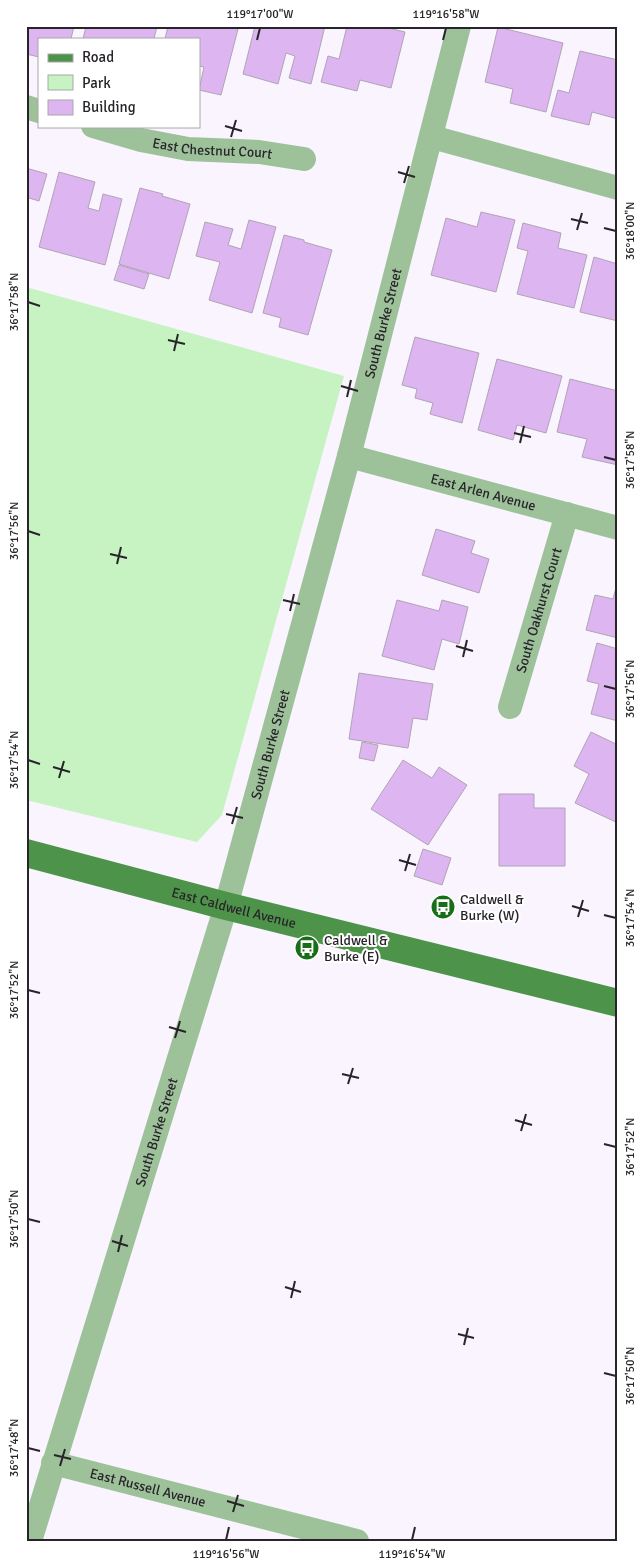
<svg xmlns="http://www.w3.org/2000/svg" width="644" height="1567" viewBox="0 0 644 1567" font-family="Signika,sans-serif">
<style>
.green{fill:#c7f3c3}
.building{fill:#ddb5f1;stroke:#afa4b4}
.lines{fill:none;stroke-linecap:round;stroke-linejoin:round}
.minor{stroke:#9dc29a;stroke-width:24}
.primary{stroke:#4d944a;stroke-width:28}
.ticks{fill:none;stroke:#28242a;stroke-width:2}
.labels{text-anchor:middle;stroke-width:4;stroke-linejoin:round;paint-order:stroke}
.street-label{font-size:14px;fill:#28242a;stroke:#fff}
.poi-label{font-size:14px;fill:#28242a;stroke:#fff;text-anchor:start}
.neatline{fill:none;stroke:#28242a;stroke-width:2}
.ticks-label{font-size:12px;text-anchor:middle;fill:#28242a}
</style>
<rect width="100%" height="100%" fill="#faf4fe"/>
<path class="green" d="M26,287L344,376L222,815L197,842L26,800Z"/>
<path class="building" d="M26,26H74L71,39H39V57L26,54Z
M86,26H157L154,39H83Z
M168,26H227L238,29L221,95L199,90L204,67L199,66V39H165Z
M255,26H325L311,84L289,78L295,56L286,53L278,84L243,74Z
M347,26H380L405,32L391,88L360,80L357,91L321,82L328,56L339,59Z
M498,27L563,43L546,112L510,103L513,89L485,82Z
M580,51L618,60V119L592,112L589,125L551,116L558,90L569,93Z
M26,168L47,174L39,201L29,198L26,207Z
M59,172L95,182L88,208L99,211L103,194L122,199L105,265L39,247Z
M140,188L163,194L162,196L190,204L169,279L119,264Z
M481,212L515,220L496,292L431,275L446,218L477,227Z
M249,220L276,227L252,313L209,300L220,262L196,256L205,222L233,229L228,245L241,249Z
M523,223L561,233L558,248L587,255L574,308L517,294L528,251L517,248Z
M284,235L304,240V242L332,250L308,335L279,327L281,318L263,313Z
M594,257L618,264V321L580,312Z
M119,265L149,274L144,289L114,280Z
M415,337L479,353L462,423L430,414L433,403L415,398L417,389L402,385Z
M497,359L562,376L546,433L517,425L513,440L478,430Z
M570,379L618,391V465L582,457L587,439L557,432Z
M436,529L475,541L471,553L489,559L479,593L422,575Z
M618,580V638L586,630L595,595L613,599Z
M397,600L439,611L442,600L468,607L459,644L442,639L434,670L382,656Z
M597,643L618,649V721L591,714L599,684L587,681Z
M359,673L433,684L427,720L413,718L408,748L349,739Z
M591,732L618,745V823L575,803L589,774L574,766Z
M362,742L378,745L374,761L359,758Z
M403,760L432,778L439,767L467,785L428,845L371,809Z
M499,794H534V808H565V866H499Z
M423,849L451,858L442,885L414,876Z"/>
<g class="lines">
<g class="minor">
<path d="M26,107L39,111"/>
<path id="s1" d="M93,126L141,140L188,149L259,152L304,159"/>
<path d="M432,137L618,188"/>
<path id="s2" d="M349,456L618,528"/>
<path id="s3" d="M510,707L567,514"/>
<path id="s4" d="M53,1463L357,1541"/>
<path id="s5" d="M30,1541L226,906L349,456L459,26"/>
</g>
<path class="primary" id="s6" d="M26,853L226,906L618,1003"/>
</g>
<path class="ticks" d="M257,40L260,28M443,40L446,28M225,126L242,131M231,137L236,120M398,172L415,177M404,183L409,166M571,219L588,223M604,228L616,231M577,230L582,213M28,302L40,306M168,340L185,344M174,351L178,334M341,386L358,391M347,397L351,380M514,433L531,437M520,443L524,426M604,457L616,460M28,531L40,535M110,554L127,558M117,564L121,547M283,600L300,604M290,611L294,594M456,646L473,651M463,657L467,640M604,686L616,689M28,760L40,764M53,767L70,772M59,778L64,761M226,814L243,818M232,824L237,807M399,860L416,865M405,871L410,854M572,906L589,911M604,915L616,918M578,917L583,900M28,990L40,993M169,1027L186,1032M175,1038L180,1021M342,1074L359,1078M348,1084L353,1068M515,1120L532,1125M521,1131L526,1114M604,1144L616,1147M28,1219L40,1222M112,1241L128,1246M118,1252L122,1235M285,1287L301,1292M291,1298L295,1281M458,1334L474,1338M464,1345L468,1328M604,1373L616,1376M28,1448L40,1451M54,1455L71,1459M60,1466L65,1449M227,1501L244,1506M233,1512L238,1495M226,1540L229,1527M412,1540L415,1527"/>
<defs>
<symbol id="bus-disc" viewBox="-11 -11 22 22"><circle r="9.5" fill="#176e17" stroke="#fff"/><path d="M-5-6H5V4H4V6H2V4H-2V6H-4V4H-5ZM-3.5-4V0h7V-4ZM-3.5 1.2v1.5H-2V1.2ZM2 1.2v1.5H3.5V1.2Z" fill="#fff"/></symbol>
</defs>
<g fill-rule="evenodd">
<use href="#bus-disc" x="429" y="893" width="28" height="28"/>
<use href="#bus-disc" x="293" y="934" width="28" height="28"/>
</g>
<g class="labels">
<g class="street-label">
<text dy="5" stroke="none"><textPath href="#s1" startOffset="122">East Chestnut Court</textPath></text>
<text dy="5" stroke="none"><textPath href="#s5" startOffset="1268">South Burke Street</textPath></text>
<text dy="5" stroke="none"><textPath href="#s2" startOffset="139">East Arlen Avenue</textPath></text>
<text dy="5" stroke="none"><textPath href="#s3" startOffset="101">South Oakhurst Court</textPath></text>
<text dy="5" stroke="none"><textPath href="#s5" startOffset="832">South Burke Street</textPath></text>
<text dy="5" stroke="none"><textPath href="#s6" startOffset="215">East Caldwell Avenue</textPath></text>
<text dy="5" stroke="none"><textPath href="#s5" startOffset="428">South Burke Street</textPath></text>
<text dy="5" stroke="none"><textPath href="#s4" startOffset="98">East Russell Avenue</textPath></text>
</g>
<g class="poi-label">
<text x="460" y="904">Caldwell &amp;<tspan x="460" dy="16">Burke (W)</tspan></text>
<text x="324" y="945">Caldwell &amp;<tspan x="324" dy="16">Burke (E)</tspan></text>
</g>
</g>
<rect width="644" height="1567" fill="none" stroke="#ffffff" stroke-width="55"/>
<rect x="38" y="38" width="162" height="90" fill="#ffffff" stroke="#a9a7aa"/>
<rect x="48" y="54" width="25" height="8" fill="#4d944a" stroke="#a9a7aa"/>
<text x="82" y="62" font-size="15" fill="#28242a">Road</text>
<rect x="48" y="75" width="25" height="15" fill="#c7f3c3" stroke="#a9a7aa"/>
<text x="82" y="88" font-size="15" fill="#28242a">Park</text>
<rect x="48" y="100" width="25" height="15" fill="#ddb5f1" stroke="#a9a7aa"/>
<text x="82" y="112" font-size="15" fill="#28242a">Building</text>
<rect x="28" y="28" width="588" height="1512" class="neatline"/>
<g class="ticks-label">
<text x="260" y="18">119°17'00"W</text>
<text x="446" y="18">119°16'58"W</text>
<text transform="translate(630 231) rotate(-90)" y="4">36°18'00"N</text>
<text transform="translate(14 302) rotate(-90)" y="4">36°17'58"N</text>
<text transform="translate(630 460) rotate(-90)" y="4">36°17'58"N</text>
<text transform="translate(14 531) rotate(-90)" y="4">36°17'56"N</text>
<text transform="translate(630 689) rotate(-90)" y="4">36°17'56"N</text>
<text transform="translate(14 760) rotate(-90)" y="4">36°17'54"N</text>
<text transform="translate(630 918) rotate(-90)" y="4">36°17'54"N</text>
<text transform="translate(14 990) rotate(-90)" y="4">36°17'52"N</text>
<text transform="translate(630 1147) rotate(-90)" y="4">36°17'52"N</text>
<text transform="translate(14 1219) rotate(-90)" y="4">36°17'50"N</text>
<text transform="translate(630 1376) rotate(-90)" y="4">36°17'50"N</text>
<text transform="translate(14 1448) rotate(-90)" y="4">36°17'48"N</text>
<text x="226" y="1558">119°16'56"W</text>
<text x="412" y="1558">119°16'54"W</text>
</g>
</svg>
